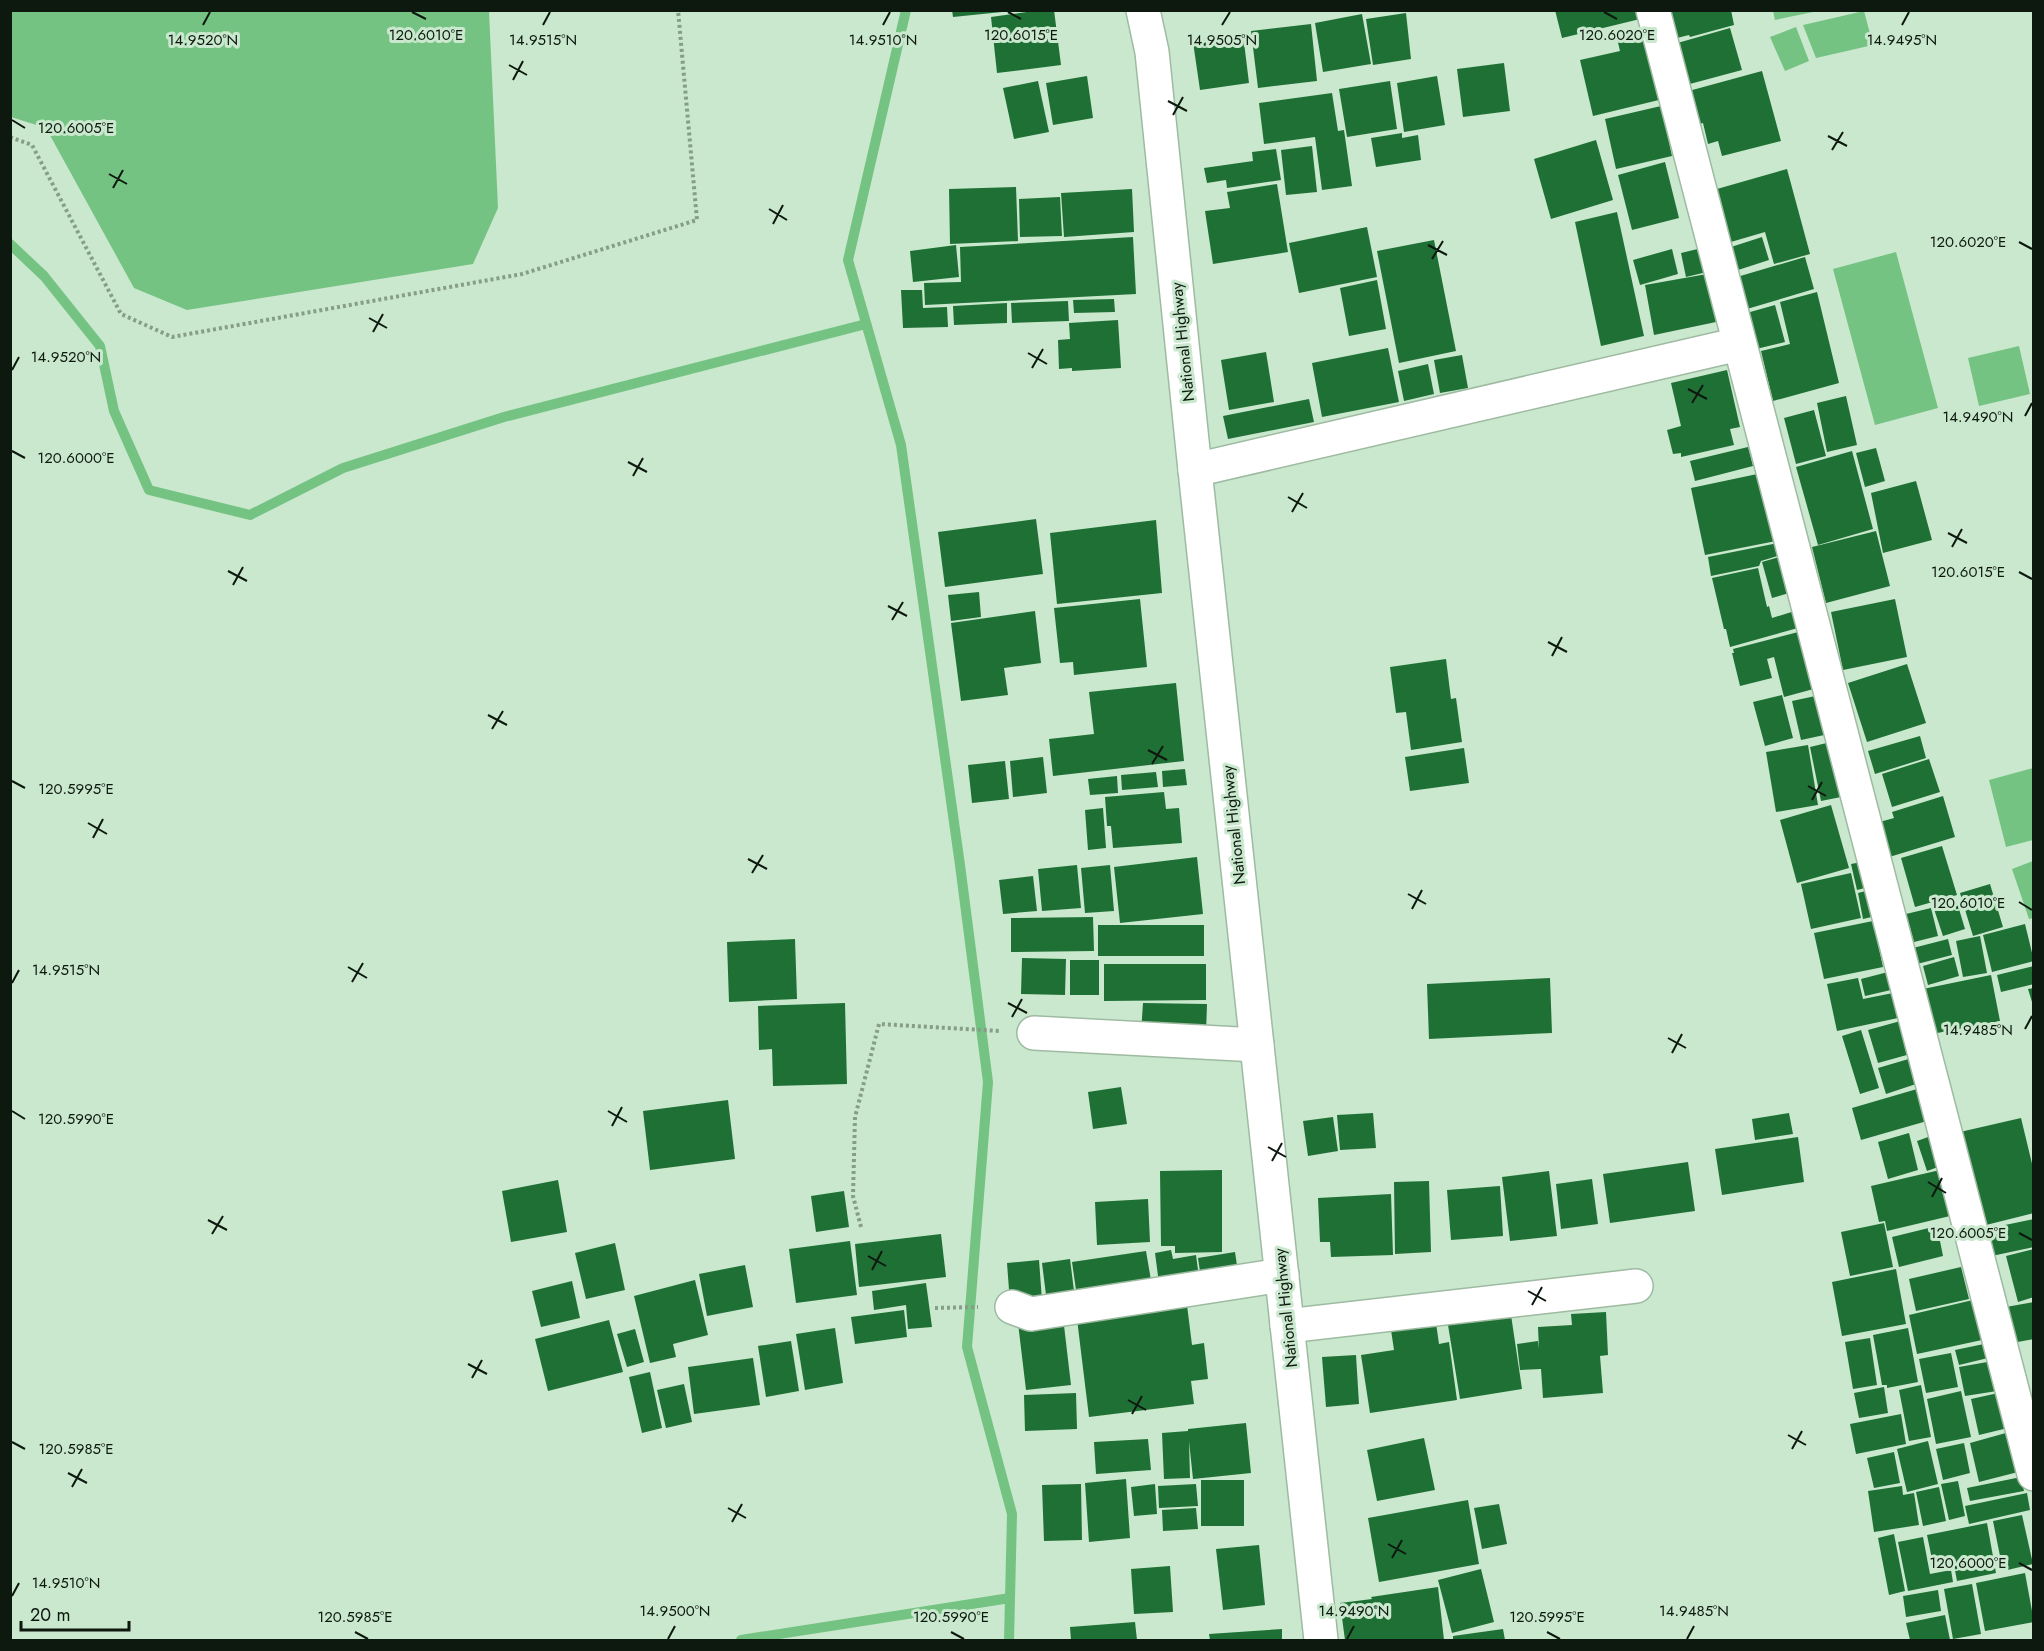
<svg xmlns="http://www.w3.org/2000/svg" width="2044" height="1651" viewBox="0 0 2044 1651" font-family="Jost,sans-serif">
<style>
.water{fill:#75c383}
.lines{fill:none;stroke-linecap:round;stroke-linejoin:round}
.stream{stroke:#75c383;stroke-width:10}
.building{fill:#1f7035}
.minor-casing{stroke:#9ebba2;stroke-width:36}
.major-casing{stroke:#9ebba2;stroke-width:36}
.path{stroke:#869e89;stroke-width:4;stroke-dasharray:3 3;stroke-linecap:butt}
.minor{stroke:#fff;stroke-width:33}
.major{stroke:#fff;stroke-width:33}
.ticks{fill:none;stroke:#0d180f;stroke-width:2}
.labels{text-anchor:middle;stroke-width:6;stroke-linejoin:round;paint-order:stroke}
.street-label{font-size:16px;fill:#0d180f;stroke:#c9e8cd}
.ticks-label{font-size:15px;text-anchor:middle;fill:#0d180f;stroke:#c9e8cd;stroke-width:6;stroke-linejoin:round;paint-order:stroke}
</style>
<rect width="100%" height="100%" fill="#c9e8cd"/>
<path class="water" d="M10,11H489L498,208L473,264L187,310L134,288L46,128L11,117Z
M1818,11L1775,20L1773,11L1818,10Z
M1864,11L1873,45L1816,58L1803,25Z
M1796,27L1809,61L1785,71L1770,37Z
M1896,252L1938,408L1875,425L1833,269Z
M2019,346L2030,394L1979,406L1968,358Z
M2033,768V840L2006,847L1989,780Z
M2033,861V918L2029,919L2012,869Z"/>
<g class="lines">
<path class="stream" d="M906,10L848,260L901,445L960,865L988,1082L967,1347L1012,1514L1009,1640
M10,244L44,276L100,346L114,411L149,490L250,515L343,468L504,417L866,324
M741,1640L1010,1598"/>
</g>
<path class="building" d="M952,10H1002V12L953,17Z
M1041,10H1054L1061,65L997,73L991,17Z
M1555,10H1638L1640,19L1562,38Z
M1665,10H1731L1734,25L1690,37L1689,35L1673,39Z
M1406,13L1411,59L1373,65L1366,19Z
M1362,14L1371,64L1323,72L1315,23Z
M1311,24L1317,81L1258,88L1251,31Z
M1646,27L1663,99L1593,116L1580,60L1620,51L1616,34Z
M1730,28L1742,70L1686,85L1674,44Z
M1243,34L1249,83L1200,90L1193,42Z
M1504,63L1510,111L1463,117L1457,69Z
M1762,71L1781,141L1722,156L1718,141L1708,144L1703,123L1694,126L1685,92Z
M1087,76L1093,118L1053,125L1046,83Z
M1437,76L1445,125L1404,132L1397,83Z
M1038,81L1049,132L1014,139L1003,88Z
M1390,81L1397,129L1347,137L1339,89Z
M1332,93L1338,131L1344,130L1352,186L1322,190L1315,137L1264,144L1259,103Z
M1661,106L1672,156L1616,169L1605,119Z
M1402,133V138L1418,135L1421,160L1376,167L1371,138Z
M1596,140L1613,200L1551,219L1534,159Z
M1312,146L1317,192L1286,195L1281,150Z
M1276,149L1281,180L1227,188L1226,180L1207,183L1204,168L1253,161L1252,152Z
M1665,162L1679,218L1632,230L1618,175Z
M1787,169L1810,254L1774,264L1765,232L1724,244L1710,191Z
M1277,184L1288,252L1213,264L1205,211L1230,208L1227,192Z
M1016,187L1018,241L950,244L949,189Z
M1132,189L1134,232L1064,237L1061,193Z
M1060,197L1062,236L1020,237L1019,199Z
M1617,212L1644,336L1601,346L1575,222Z
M1367,227L1377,277L1299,293L1289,243Z
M1133,237L1136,294L925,305L924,283L961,282L960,247Z
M1762,237L1769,260L1735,271L1728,248Z
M1434,240L1456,351L1399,363L1377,251Z
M956,245L959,277L913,282L910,251Z
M1706,247L1711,271L1686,277L1681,253Z
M1672,249L1678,274L1640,285L1633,260Z
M1805,257L1814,289L1747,309L1737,277Z
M1707,274L1716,322L1654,335L1645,285Z
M1377,280L1386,329L1349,336L1340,288Z
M901,290H922L923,308L947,307L948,327L903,328Z
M1817,292L1839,383L1773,401L1761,351L1790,344L1780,302Z
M1114,299L1115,312L1074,313L1073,300Z
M1068,301L1069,321L1012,323L1011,303Z
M1007,303V323L954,325L953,306Z
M1775,305L1785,342L1752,350L1743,314Z
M1118,320L1121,368L1072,371V368L1059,369L1058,340L1070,339L1069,323Z
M1388,348L1399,402L1322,417L1312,363Z
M1266,352L1274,402L1229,410L1221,360Z
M1462,355L1468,388L1440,393L1434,360Z
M1428,364L1434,394L1404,401L1398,371Z
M1727,370L1740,427L1730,429L1734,445L1681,457V453L1673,454L1667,430L1681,426L1671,383Z
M1846,396L1857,445L1827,452L1817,403Z
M1309,399L1314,422L1228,439L1223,416Z
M1814,410L1826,456L1796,464L1784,418Z
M1748,447L1753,466L1695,481L1690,461Z
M1876,448L1885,481L1865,487L1856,453Z
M1852,451L1873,529L1818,545L1796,467Z
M1762,473L1776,541L1705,555L1691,488Z
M1916,481L1932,540L1883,553L1871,493Z
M1036,519L1043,574L945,587L938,532Z
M1156,520L1162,593L1057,604L1050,533Z
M1876,531L1890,586L1826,603L1812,547Z
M1778,543L1781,555L1761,561L1759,566L1711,576L1708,557Z
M1786,555L1796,591L1772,598L1762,562Z
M1758,568L1767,607L1769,606L1772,618L1801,609L1805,626L1730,647L1726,629H1724L1712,578Z
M979,592L981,617L951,621L948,595Z
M1140,599L1147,667L1074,675L1073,662L1060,663L1054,608Z
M1895,599L1907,657L1843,670L1831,612Z
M1035,611L1041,663L1004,668L1008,695L961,701L951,623Z
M1806,630L1821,687L1784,697L1774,657L1767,659L1772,678L1740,686L1732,653H1734L1733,649Z
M1446,659L1451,699L1456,698L1462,742L1411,750L1406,712L1396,713L1390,667Z
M1907,664L1926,723L1867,742L1848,683Z
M1176,683L1184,761L1053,776L1049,739L1094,734L1089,692Z
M1782,695L1793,738L1765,746L1753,702Z
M1820,695L1829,734L1801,740L1792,701Z
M1920,736L1926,758L1875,774L1868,751Z
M1835,741L1846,796L1821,801L1810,747Z
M1808,745L1818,805L1776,812L1766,752Z
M1464,748L1469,783L1410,791L1405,757Z
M1043,757L1047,793L1013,797L1010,761Z
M1929,759L1940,792L1892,807L1882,774Z
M1005,761L1009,799L972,803L968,765Z
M1185,769L1187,785L1163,787L1162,771Z
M1156,772L1158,787L1122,790L1121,775Z
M1117,776L1118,793L1090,795L1088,779Z
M1164,792L1166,809L1179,808L1182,843L1113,848L1111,826H1107L1105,797Z
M1943,796L1955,837L1886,858L1876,823L1894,818L1892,812Z
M1831,805L1849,868L1797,883L1780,820Z
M1103,808L1106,848L1088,850L1085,810Z
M1942,846L1957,895L1915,907L1901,858Z
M1197,857L1203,914L1120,923L1114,867Z
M1867,861L1873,886L1857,890L1851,864Z
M1077,865L1081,908L1042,911L1038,869Z
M1110,865L1114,911L1085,913L1081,868Z
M1851,873L1861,918L1811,929L1801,884Z
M1033,876L1037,911L1003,914L999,880Z
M1990,884L2003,927L1973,936L1960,893Z
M1874,889L1880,915L1863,919L1858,893Z
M1956,899L1965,929L1943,936L1933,906Z
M1931,908L1938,936L1914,942L1906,914Z
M1093,917L1094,951L1011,952V918Z
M1873,921L1883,967L1824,979L1814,933Z
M2025,924L2034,961L1992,972L1983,935Z
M1098,925H1204V956H1098Z
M1980,936L1987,973L1963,977L1956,941Z
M795,939L797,999L729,1002L727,942Z
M1948,939L1952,955L1917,964L1913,948Z
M1954,957L1959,976L1928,985L1923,966Z
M1022,958L1066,959L1065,995L1021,994Z
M1070,960H1099V995H1070Z
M1104,964H1206V1000L1104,1001Z
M2034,966V984L2001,992L1997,975Z
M1888,972L1891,990L1865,996L1861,979Z
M1991,975L2000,1021L1932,1034L1923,989Z
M1550,978L1552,1033L1429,1039L1427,984Z
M1858,978L1863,999L1893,993L1898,1018L1837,1031L1827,984Z
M2034,988V1002H2032L2028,989Z
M845,1003L847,1084L773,1086L772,1049L759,1050L758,1006Z
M1143,1003L1207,1004L1206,1034L1141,1033Z
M1904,1020L1914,1053L1878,1063L1868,1030Z
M1861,1030L1879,1088L1860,1094L1842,1036Z
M1912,1058L1919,1083L1886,1094L1878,1068Z
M1121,1087L1127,1124L1093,1129L1088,1092Z
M1917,1089L1927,1121L1861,1140L1852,1108Z
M728,1100L735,1159L650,1170L643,1111Z
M1373,1113L1376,1148L1340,1150L1337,1115Z
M1789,1113L1793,1134L1755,1140L1752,1119Z
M1333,1117L1338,1151L1308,1156L1303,1121Z
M2021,1118L2034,1172V1213L1982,1226L1960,1132Z
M1909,1133L1918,1170L1888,1179L1878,1142Z
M1931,1136L1941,1166L1927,1171L1917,1141Z
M1798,1137L1804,1182L1722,1195L1715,1149Z
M1688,1162L1695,1211L1610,1223L1603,1174Z
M1222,1170V1252L1175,1253V1246H1161L1160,1171Z
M1940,1170L1950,1216L1887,1231L1885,1221L1879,1222L1871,1186Z
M1549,1171L1557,1236L1510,1241L1502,1177Z
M1592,1179L1598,1224L1561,1229L1556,1184Z
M558,1180L567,1232L511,1242L502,1191Z
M1429,1181L1431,1252L1395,1254L1394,1182Z
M1500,1186L1503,1236L1451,1240L1447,1190Z
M844,1191L849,1227L816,1232L811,1196Z
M1391,1194L1393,1255L1331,1257L1330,1242H1320L1318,1198Z
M1148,1199L1150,1242L1097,1245L1095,1202Z
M2034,1219V1247L1987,1257L1981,1230Z
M1884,1223L1893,1267L1850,1276L1841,1232Z
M1937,1226L1943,1256L1899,1267L1892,1237Z
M941,1234L946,1277L859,1287L855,1244Z
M850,1241L857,1295L796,1303L789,1249Z
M615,1243L625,1290L586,1299L575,1253Z
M2034,1249V1297L2018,1302L2006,1256Z
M1171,1250L1173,1259L1196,1255L1200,1285L1160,1291L1155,1253Z
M1146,1251L1153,1292L1078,1304L1072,1262Z
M1235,1252L1239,1279L1202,1285L1198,1258Z
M1070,1259L1075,1299L1047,1303L1042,1263Z
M1039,1260L1042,1300L1010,1303L1007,1263Z
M745,1265L753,1307L707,1316L699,1274Z
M1961,1267L1969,1299L1916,1311L1909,1279Z
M1896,1269L1906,1324L1842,1336L1832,1282Z
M695,1280L708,1335L673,1344L676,1357L650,1363L634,1296Z
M572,1281L580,1318L541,1327L532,1291Z
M926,1283L932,1327L908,1329L906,1305L874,1310L872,1291Z
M1186,1297L1192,1345L1204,1343L1208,1379L1191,1381L1194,1404L1089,1417L1076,1311Z
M1973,1300L1982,1340L1917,1354L1909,1315Z
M2034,1302V1339L2012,1343L2006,1307Z
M904,1310L907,1337L855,1344L851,1317Z
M1606,1312L1608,1355L1600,1356L1603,1393L1543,1398L1541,1369L1520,1370L1517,1344L1538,1341L1539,1349L1538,1327L1572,1325L1571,1314Z
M1511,1315L1522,1389L1460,1399L1448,1325Z
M1063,1317L1071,1385L1026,1390L1018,1323Z
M609,1320L623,1372L548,1391L535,1339Z
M1436,1323L1439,1344L1449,1342L1457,1400L1370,1413L1361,1355L1394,1350L1391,1330Z
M835,1328L843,1383L805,1390L796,1334Z
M1908,1328L1918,1382L1887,1388V1385H1882L1873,1335Z
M635,1329L644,1362L627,1367L617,1334Z
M1870,1338L1877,1385L1853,1389L1845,1342Z
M791,1341L799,1391L766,1397L758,1346Z
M1984,1344L1988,1358L1959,1365L1955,1350Z
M1951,1353L1958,1387L1926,1393L1919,1359Z
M1356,1355L1359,1404L1326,1407L1322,1357Z
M753,1358L760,1405L694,1414L688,1367Z
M1993,1361L1997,1391L1965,1396L1959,1367Z
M650,1372L662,1428L642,1433L629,1377Z
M684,1384L692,1422L666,1428L657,1390Z
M1921,1385L1931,1437L1909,1441L1899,1390Z
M1884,1387L1888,1413L1859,1418L1854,1393Z
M1961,1391L1971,1437L1936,1444L1927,1399Z
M2003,1392L2012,1427L1979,1435L1971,1399Z
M1076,1393L1077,1429L1025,1431L1024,1395Z
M1901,1414L1906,1444L1856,1454L1850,1424Z
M1246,1423L1251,1473L1193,1479L1189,1441L1190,1478L1164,1479L1162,1433L1188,1431V1429Z
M2013,1431L2022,1471L1979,1482L1970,1443Z
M1424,1438L1435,1490L1377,1501L1367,1450Z
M1148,1439L1151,1470L1096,1474L1094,1442Z
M1928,1441L1938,1484L1907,1492L1897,1449Z
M1964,1443L1970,1473L1943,1480L1936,1449Z
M1894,1452L1900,1483L1874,1488L1867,1458Z
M2021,1477L2024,1491L1970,1501L1967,1488Z
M1126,1479L1130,1538L1089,1542L1085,1483Z
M1201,1480H1244V1526H1201Z
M1958,1481L1965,1516L1949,1520L1941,1484Z
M1081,1484L1082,1540L1044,1541L1042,1485Z
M1155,1484L1157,1514L1134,1516L1131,1487Z
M1196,1484L1198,1506L1159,1508L1158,1486Z
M1902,1486L1903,1495L1914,1493L1919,1525L1874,1532L1868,1491Z
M1939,1487L1946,1521L1923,1526L1916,1492Z
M2027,1493L2030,1510L1969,1524L1965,1506Z
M1468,1500L1479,1564L1379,1582L1368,1518Z
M1499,1504L1507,1544L1482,1549L1474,1508Z
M1196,1508L1198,1529L1163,1531L1162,1510Z
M2022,1515L2033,1564L2003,1571L1993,1521Z
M1987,1523L1996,1573L1957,1581L1954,1565L1934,1569L1927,1535Z
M1894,1534L1905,1591L1889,1595L1878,1538Z
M1923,1537L1930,1574L1951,1570L1953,1582L1908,1591L1898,1542Z
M1259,1545L1265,1605L1223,1610L1216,1549Z
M1170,1566L1173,1612L1134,1614L1131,1569Z
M1481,1569L1494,1622L1452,1633L1438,1580Z
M2025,1573L2034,1622L1985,1631L1976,1583Z
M1972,1584L1981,1634L1953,1639L1944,1589Z
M1438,1587L1444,1640H1345L1340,1603L1372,1599L1371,1597Z
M1938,1590L1941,1611L1906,1617L1903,1596Z
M1945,1615L1950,1640H1910L1906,1623Z
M1135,1622L1137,1640H1071L1070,1627Z
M1282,1629V1640H1210L1209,1634Z
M1503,1629L1505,1640H1453V1636Z"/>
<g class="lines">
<defs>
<path id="minor" d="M1653,10L2034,1474
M1195,470L1739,344
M1034,1033L1257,1045
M1012,1307L1031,1314L1282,1275
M1287,1326L1636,1286"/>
<path id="major" d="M1143,10L1152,52L1195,470L1321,1640"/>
</defs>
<use href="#minor" class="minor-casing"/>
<use href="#major" class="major-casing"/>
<path class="path" d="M10,137L32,145L121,314L172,337L522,274L697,220L678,10
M861,1227L853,1196L855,1117L879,1024L1000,1031
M935,1308L978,1307"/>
<use href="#minor" class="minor"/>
<use href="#major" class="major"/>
</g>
<path class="ticks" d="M412,12L426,19M1008,12L1021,19M1604,12L1617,19M203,25L210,12M543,25L550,12M883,25L890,12M1222,25L1230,12M1902,25L1909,12M509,65L527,75M513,80L523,61M1168,101L1187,111M1173,115L1183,97M12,120L25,128M1828,136L1847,146M1832,150L1843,132M109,174L127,184M113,188L123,170M769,209L787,220M773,224L783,205M2019,242L2032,249M1428,245L1447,255M1432,259L1443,241M369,318L387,328M373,332L383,314M1028,353L1047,364M1032,368L1043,349M12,370L19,357M1688,389L1707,399M1692,403L1703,385M2025,416L2032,403M12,451L25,458M628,462L647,472M633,476L643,458M1288,497L1307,508M1292,512L1303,493M1948,533L1967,543M1952,547L1962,529M228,571L247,581M2019,572L2032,579M233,585L243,567M888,606L907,616M892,620L903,602M1548,642L1567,652M1552,656L1562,637M488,715L507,725M492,729L503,711M1148,750L1167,760M1152,764L1163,746M12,781L25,788M1808,786L1826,796M1812,800L1822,782M88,823L107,834M93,838L103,819M748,859L767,869M752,873L763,855M1408,894L1426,904M2019,902L2032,910M1412,909L1422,890M348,967L367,978M352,982L363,963M12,983L19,970M1008,1003L1027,1013M1012,1017L1022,999M2025,1029L2032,1016M1668,1038L1686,1048M1672,1053L1682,1034M12,1111L25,1119M608,1111L627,1122M612,1126L622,1107M1268,1147L1286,1157M1272,1161L1282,1143M1928,1182L1946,1193M1932,1197L1942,1178M208,1220L227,1230M2019,1233L2032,1240M212,1234L223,1216M868,1256L886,1266M872,1270L882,1251M1528,1291L1546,1301M1532,1305L1542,1287M468,1364L487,1374M472,1378L482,1360M1128,1400L1146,1410M1132,1414L1142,1396M1788,1435L1806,1445M12,1442L25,1449M1792,1449L1802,1431M68,1473L87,1483M72,1487L82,1469M728,1508L746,1518M732,1522L742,1504M1388,1544L1406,1554M1392,1558L1402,1540M2019,1563L2032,1570M12,1596L19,1583M355,1632L368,1639M951,1632L964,1639M1547,1632L1560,1639M668,1639L675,1626M1347,1639L1354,1626M1687,1639L1694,1626"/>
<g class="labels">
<g class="street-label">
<text transform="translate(1182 342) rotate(-96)" y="6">National Highway</text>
<text transform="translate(1233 825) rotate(-96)" y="6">National Highway</text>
<text transform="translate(1285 1308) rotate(-96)" y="6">National Highway</text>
</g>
</g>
<g class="ticks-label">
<text x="426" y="40">120.6010°E</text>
<text x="1021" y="40">120.6015°E</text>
<text x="1617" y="40">120.6020°E</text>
<text x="203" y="45">14.9520°N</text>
<text x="543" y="45">14.9515°N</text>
<text x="883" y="45">14.9510°N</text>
<text x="1222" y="45">14.9505°N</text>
<text x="1902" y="45">14.9495°N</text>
<text x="76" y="133">120.6005°E</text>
<text x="1968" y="247">120.6020°E</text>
<text x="66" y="362">14.9520°N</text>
<text x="1978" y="422">14.9490°N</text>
<text x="76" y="463">120.6000°E</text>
<text x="1968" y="577">120.6015°E</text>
<text x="76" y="794">120.5995°E</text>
<text x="1968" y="908">120.6010°E</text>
<text x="66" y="975">14.9515°N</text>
<text x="1978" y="1035">14.9485°N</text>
<text x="76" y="1124">120.5990°E</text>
<text x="1968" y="1238">120.6005°E</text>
<text x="76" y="1454">120.5985°E</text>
<text x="1968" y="1568">120.6000°E</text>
<text x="66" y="1588">14.9510°N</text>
<text x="675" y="1616">14.9500°N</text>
<text x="1354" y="1616">14.9490°N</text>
<text x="1694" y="1616">14.9485°N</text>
<text x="355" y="1622">120.5985°E</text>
<text x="951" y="1622">120.5990°E</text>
<text x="1547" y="1622">120.5995°E</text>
</g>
<rect width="2044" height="1651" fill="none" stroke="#0d180f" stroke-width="24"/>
<path d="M21 1621v9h108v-9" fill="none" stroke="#0d180f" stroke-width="3"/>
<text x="30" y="1621" font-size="18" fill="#0d180f" stroke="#c9e8cd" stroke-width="4.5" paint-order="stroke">20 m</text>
</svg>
